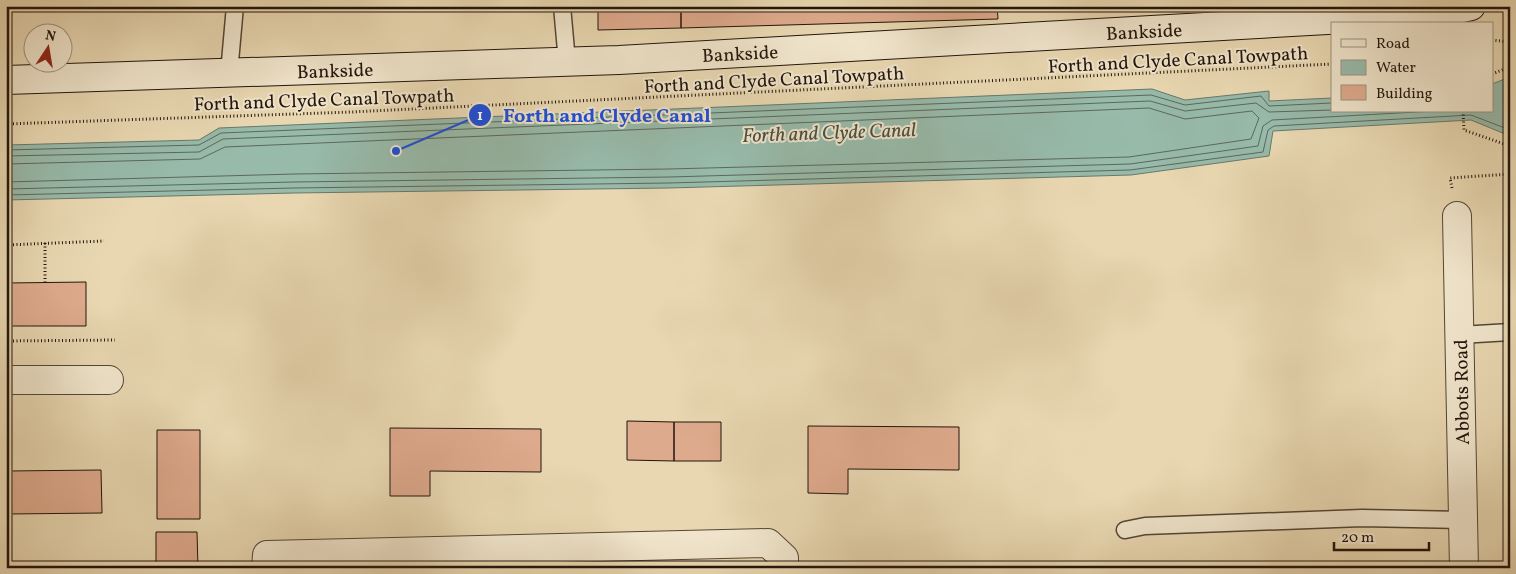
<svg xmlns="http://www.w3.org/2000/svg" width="1516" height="574" viewBox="0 0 1516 574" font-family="Vollkorn,serif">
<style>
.water{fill:#97baaa;stroke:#68786b}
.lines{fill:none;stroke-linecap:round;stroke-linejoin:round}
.shore{stroke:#5c685b;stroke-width:1}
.building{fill:#deaa8d;stroke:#22150c}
.lane-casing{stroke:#544635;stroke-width:19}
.street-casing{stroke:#544635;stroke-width:30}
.secondary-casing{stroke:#22150c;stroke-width:30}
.path{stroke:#22150c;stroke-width:3;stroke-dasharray:1 2.5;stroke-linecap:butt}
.lane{stroke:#f0e5cc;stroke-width:16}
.street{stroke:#f0e5cc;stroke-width:28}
.secondary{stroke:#f0e5cc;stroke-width:28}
.labels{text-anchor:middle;stroke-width:4;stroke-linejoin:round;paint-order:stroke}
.street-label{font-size:19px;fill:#22150c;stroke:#f0e5cc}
.water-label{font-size:20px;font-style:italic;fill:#4b4f43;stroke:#f0e5cc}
.leader{fill:none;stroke:#1d4ed8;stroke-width:2}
.callout-dot{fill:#1d4ed8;stroke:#f0e5cc;stroke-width:2}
.mark-label{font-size:15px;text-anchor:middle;font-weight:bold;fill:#fff}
.callout-label{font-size:20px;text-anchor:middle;font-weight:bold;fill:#1d4ed8;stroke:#f0e5cc;stroke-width:4;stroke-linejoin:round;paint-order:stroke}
</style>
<rect width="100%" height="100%" fill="#e8d7b1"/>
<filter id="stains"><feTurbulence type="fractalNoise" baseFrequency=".004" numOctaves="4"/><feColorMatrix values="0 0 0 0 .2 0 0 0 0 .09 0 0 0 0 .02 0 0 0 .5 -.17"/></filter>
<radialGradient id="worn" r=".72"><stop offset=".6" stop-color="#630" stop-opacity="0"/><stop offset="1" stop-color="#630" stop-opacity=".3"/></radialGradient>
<path class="water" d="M1510,77V136L1471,120L1273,131L1269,156L1131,175L669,188L294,193L6,200V145L199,140L219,128L1152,89L1185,100L1269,91V101L1332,98V111H1492V84Z"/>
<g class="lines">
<path class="shore" d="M6,150L199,145L221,133L1151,95L1185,105L1261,96L1269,106L1332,103
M6,156L199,152L223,139L1150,101L1185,111L1256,103L1269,112L1332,110
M6,164L200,159L225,147L1149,108L1185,119L1252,111L1259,118L1251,139L1129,157L669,169L294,174L6,182
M6,189L294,182L669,177L1130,164L1258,146L1263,126L1272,120L1435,111
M6,195L294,188L669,183L1130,170L1263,152L1268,130L1274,126L1471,115L1510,130"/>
</g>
<path class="building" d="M598,6H681V28L598,30Z
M681,6H997L998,19L681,28Z
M86,282V326H6V283Z
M627,421L674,422V461L627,460Z
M674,422H721V461H674Z
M808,426L959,427V470L848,469V494L808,493Z
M390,428L541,429V472L430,471V496H390Z
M157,430H200V519H157Z
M101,470L102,513L8,514L7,471Z
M156,532H197L198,568H156Z"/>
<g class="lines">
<defs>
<path id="lane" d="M562,6L567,62
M229,73L235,6
M1460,335L1510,332
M1125,530L1145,526L1362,518L1463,520"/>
<path id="street" d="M1457,216L1464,568
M6,380H109
M266,568L267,555L768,543L784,558V568"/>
<path id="secondary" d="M6,80L619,60L1435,14L1471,6"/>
</defs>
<use href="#lane" class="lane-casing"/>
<use href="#street" class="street-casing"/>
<use href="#secondary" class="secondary-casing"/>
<path class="path" d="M1492,40L1510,42
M1492,74L1510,67
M1463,111L1464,130L1510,146
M6,124L351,112L1332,64
M1452,188L1450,178L1510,174
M45,243V282
M6,245L104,241
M6,341L115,340"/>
<use href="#lane" class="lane"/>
<use href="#street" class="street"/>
<use href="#secondary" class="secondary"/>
</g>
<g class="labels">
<g class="street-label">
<text transform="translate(1144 31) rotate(-3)" y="7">Bankside</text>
<text transform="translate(740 53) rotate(-3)" y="7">Bankside</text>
<text transform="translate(1178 59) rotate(-3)" y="7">Forth and Clyde Canal Towpath</text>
<text transform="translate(335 70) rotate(-2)" y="7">Bankside</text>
<text transform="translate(774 79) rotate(-3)" y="7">Forth and Clyde Canal Towpath</text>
<text transform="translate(324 99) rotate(-2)" y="7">Forth and Clyde Canal Towpath</text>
<text transform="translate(1461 392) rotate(-91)" y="7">Abbots Road</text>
</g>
<g class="water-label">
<text transform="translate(829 132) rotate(-2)" y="7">Forth and Clyde Canal</text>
</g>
</g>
<path class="leader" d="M396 151L480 115"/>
<g class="callout-dot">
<circle cx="396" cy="151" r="5"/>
<circle cx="480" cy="115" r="12"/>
</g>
<g class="mark-label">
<text x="480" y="120">1</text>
</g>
<g class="callout-label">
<text x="607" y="122">Forth and Clyde Canal</text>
</g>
<rect width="1516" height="574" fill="none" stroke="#e8d7b1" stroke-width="25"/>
<rect x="8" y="8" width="1501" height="559" fill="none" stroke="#22150c" stroke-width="2.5"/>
<rect x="12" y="12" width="1491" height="549" fill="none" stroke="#22150c"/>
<rect x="1331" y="22" width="162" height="90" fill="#f0e5cc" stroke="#9e927f"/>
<rect x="1341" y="39" width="25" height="8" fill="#f0e5cc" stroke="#9e927f"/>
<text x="1376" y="48" font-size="15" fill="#22150c">Road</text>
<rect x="1341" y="60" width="25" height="15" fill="#97baaa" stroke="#9e927f"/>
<text x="1376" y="72" font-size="15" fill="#22150c">Water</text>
<rect x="1341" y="85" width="25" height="15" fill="#deaa8d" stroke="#9e927f"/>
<text x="1376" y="98" font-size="15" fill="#22150c">Building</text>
<g transform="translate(48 48) rotate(12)"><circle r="24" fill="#f0e5cc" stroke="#9e927f"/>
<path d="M0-4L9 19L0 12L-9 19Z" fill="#8f2418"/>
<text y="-8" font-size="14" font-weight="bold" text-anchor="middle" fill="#22150c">N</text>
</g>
<path d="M1334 542v8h95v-8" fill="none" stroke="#22150c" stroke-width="2.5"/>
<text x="1341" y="542" font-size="15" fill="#22150c" stroke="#f0e5cc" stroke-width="4" paint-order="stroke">20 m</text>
<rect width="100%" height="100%" filter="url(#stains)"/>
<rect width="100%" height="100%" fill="url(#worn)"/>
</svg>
